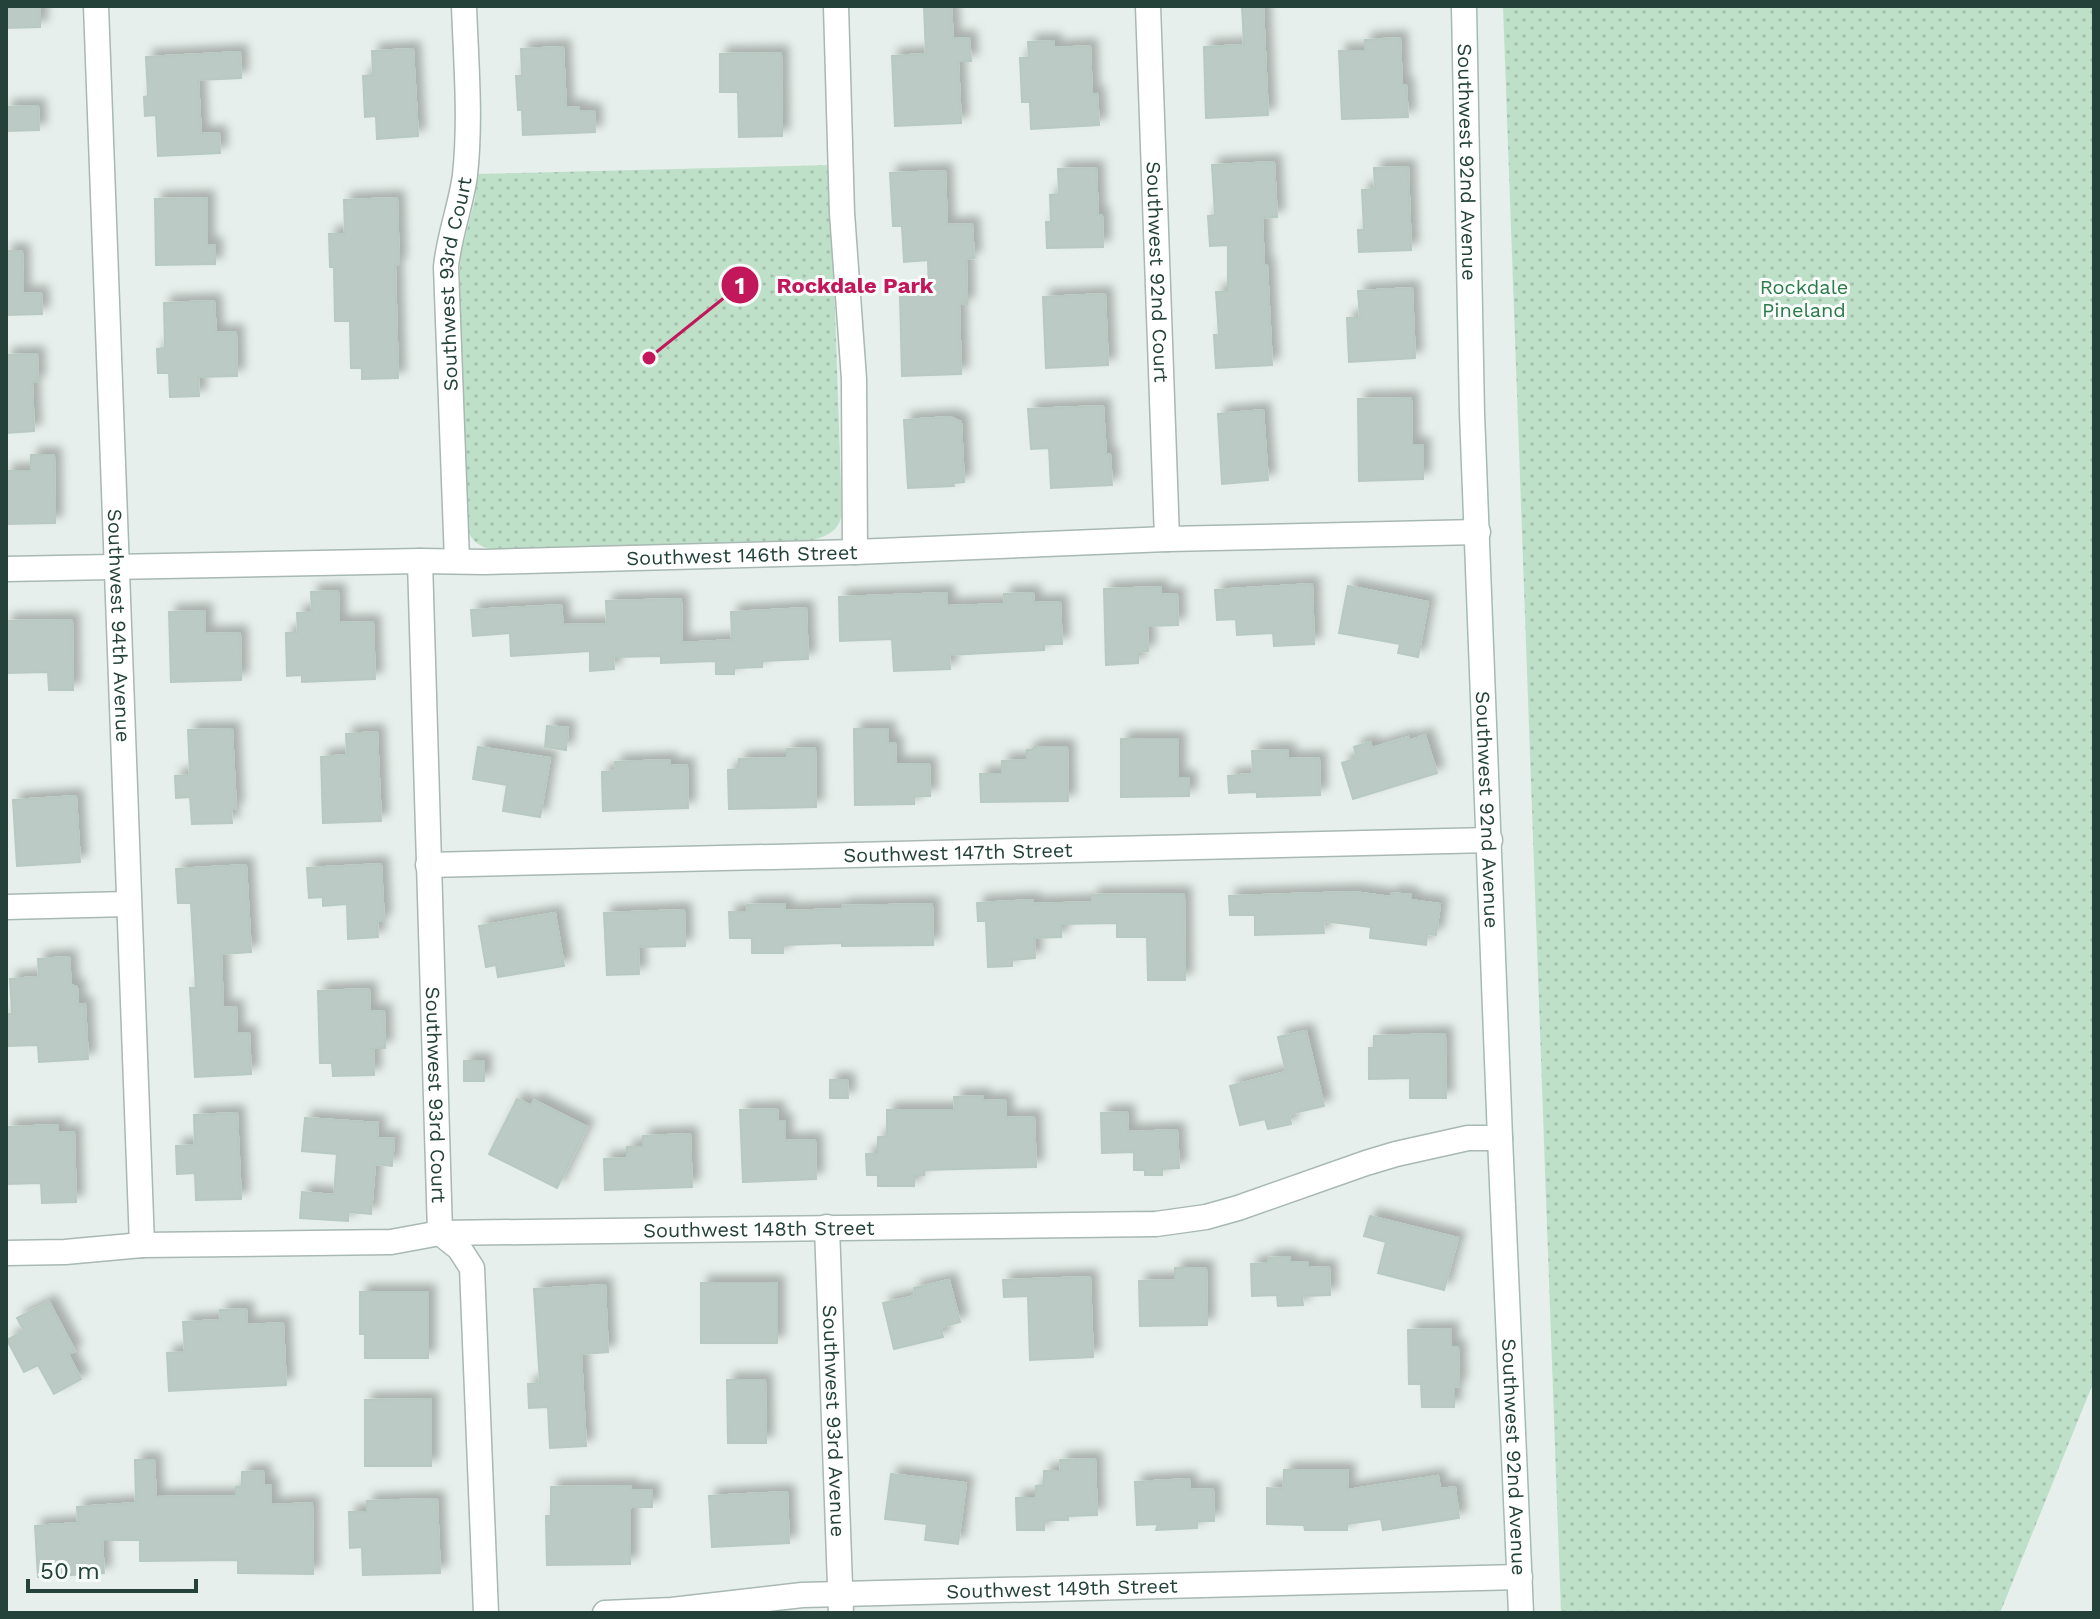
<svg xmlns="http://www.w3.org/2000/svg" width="2100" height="1619" viewBox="0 0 2100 1619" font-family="'Work Sans',sans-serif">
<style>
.park{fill:url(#park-dots)}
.building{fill:#bbcac4;stroke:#b8c9c2;stroke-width:2;filter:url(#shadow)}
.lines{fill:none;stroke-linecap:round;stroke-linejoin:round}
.street-casing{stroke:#a8b8b2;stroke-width:27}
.secondary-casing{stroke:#a4bbb3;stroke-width:27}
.street{stroke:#fff;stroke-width:24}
.secondary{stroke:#fff;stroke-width:24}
.labels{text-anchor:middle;stroke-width:6;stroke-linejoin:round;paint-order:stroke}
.street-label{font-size:20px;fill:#24423a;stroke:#f7fbf9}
.park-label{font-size:20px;fill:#2d7a4b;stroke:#f7fbf9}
.leader{fill:none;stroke:#c2185b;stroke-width:3}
.callout-dot{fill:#c2185b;stroke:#f7fbf9;stroke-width:3}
.mark-label{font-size:24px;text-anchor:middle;font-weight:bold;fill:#fff}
.callout-label{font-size:22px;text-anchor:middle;font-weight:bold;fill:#c2185b;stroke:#f7fbf9;stroke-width:6;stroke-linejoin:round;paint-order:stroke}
</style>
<defs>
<pattern id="park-dots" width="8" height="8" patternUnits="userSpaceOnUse" patternTransform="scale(2)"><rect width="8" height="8" fill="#bfe0c8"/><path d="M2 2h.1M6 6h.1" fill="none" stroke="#a4c1ad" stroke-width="1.8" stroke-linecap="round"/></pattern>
<filter id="shadow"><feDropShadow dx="7" dy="-7" stdDeviation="4" flood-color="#0004"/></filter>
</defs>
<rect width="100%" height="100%" fill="#e6efeb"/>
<path class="park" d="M1503,6H2094V1381L2000,1613H1561Z
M830,165L842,514C839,532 826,536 810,541L498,550C484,548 474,545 468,531L459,281L461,253L475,199L478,174Z"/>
<path class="building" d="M6,6H40V27L6,28Z
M924,6H951L953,38H969L971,61H958L961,123L895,126L892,56L926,54Z
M1242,6H1263L1268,115L1206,118L1204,47L1244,45Z
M1400,38L1402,85H1406L1408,117L1342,119L1339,51H1365V40Z
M1054,41V48L1090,46L1092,95L1097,94L1099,125L1031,129L1030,102H1022L1020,58H1029L1028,42Z
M563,47L566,108L579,107V111H594L595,132L523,135L522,110H518L516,76H522L521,49Z
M413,49L418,136L377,139L376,116L365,117L363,76L373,75L372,51Z
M240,52L241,78L198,80L201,134L219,133L220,153L158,156L156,115L145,116L144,97L148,96L146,57Z
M781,53L782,136L739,137L738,92H720V54Z
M38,106L39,130L6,131V107Z
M1274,162L1277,217L1262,218L1264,265H1267L1272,365L1216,368L1214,335H1219L1216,292H1228V245L1210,246L1208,216L1215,215L1212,165Z
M1408,167L1411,250L1359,252L1358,230H1364L1362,190L1375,189L1374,168Z
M1096,168L1098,215H1102L1103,247L1047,248L1046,222H1051L1050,195L1059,194L1058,169Z
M945,171L947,225L972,224L974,258L966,259L967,304H959L961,374L902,376L900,296L929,295L928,260L904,262L902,226H893L890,173Z
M207,198V245H215V264L156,265L155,199Z
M397,198L399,264L395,265L398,378L362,379V368H351L350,321H335L334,267H330L329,234H345L344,200Z
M6,251H22L23,294L41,293L42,314L6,315Z
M1412,288L1415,358L1349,362L1347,318H1360L1358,291Z
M1105,294L1108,365L1046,368L1043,297Z
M214,301L216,333L236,332L237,376L198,377L199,396L170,397L169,373H158L157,349L165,348L164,303Z
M37,354L38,382H32L34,431L6,433V355Z
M1411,398L1412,445H1423V479L1359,481L1358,399Z
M1103,406L1106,454H1110L1112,485L1051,488L1049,448L1031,449L1028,409Z
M1263,410L1268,480L1222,484L1218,414Z
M950,417L961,422L964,482L953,483L954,486L908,488L904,420Z
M31,455H54L55,523L6,524V471H31Z
M1312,584L1314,644L1274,646L1273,633L1237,635L1236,619L1217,620L1215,590Z
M1348,586L1428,602L1418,657L1398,653L1400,644L1339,633Z
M1161,587V595L1177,594L1178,625L1147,626L1148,651L1138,652V663L1106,665L1104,589Z
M338,591L339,623L373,622L375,679L302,682V675L287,676L286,633H298L297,613L312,612L311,592Z
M947,593V606L1005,604L1004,594L1033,593L1034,603L1060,602L1062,644H1044V650L949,655L950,669L894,671L892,639L840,641L839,597Z
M681,599L682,643L732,640L731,612L806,608L808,659L762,661V667L734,668V674H716V661L661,663V656L613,657L614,669L590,671V651L511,656L510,633L473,636L471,610L561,605L563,625L607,624L606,601Z
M205,611V634L240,633L241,680L171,682L169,612Z
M72,620L73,690H49L48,672L6,673V621Z
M547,726L568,728L566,750L545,747Z
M232,729L236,809H231L232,823L192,824L190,797L176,798L175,776L190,775L188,730Z
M854,729H888V743H895L896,764H929L930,796H914V804L855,805Z
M377,732L381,821L323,823L321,757L347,755L346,734Z
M1425,735L1437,773L1353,799L1342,763L1357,758L1354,747L1370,742L1372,748L1408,737L1409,741Z
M1121,739H1178V778H1189V796L1121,797Z
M478,747L550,758L540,817L503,811L507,785L473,779Z
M1034,747H1067L1068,801L981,802L980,774H1002V761L1027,760V750H1032Z
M815,748L816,807L729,809L728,770L739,769V759L787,758V749Z
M1288,750V759L1319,758L1320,795L1257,797V792L1229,793L1228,776L1253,774L1252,751Z
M670,760V766L687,765L688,808L603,811L602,772L616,771L615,762Z
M76,796L80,862L17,866L13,800Z
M381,864L384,921H377L378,937L348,939L347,904L323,906V897L309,898L307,868Z
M246,865L251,952L221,954L223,1008L236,1007L237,1033H249L251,1074L195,1077L190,988H196L191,903H178L176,869Z
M1354,892L1391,897L1392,893L1411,895V900L1440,904L1436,935L1427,934L1426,945L1370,938L1371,927L1323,921L1324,933L1255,935V915H1230L1229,896Z
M1184,894L1185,980H1148L1147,937H1117V923L1061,924V937L1034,938L1035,958L1012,960V966L988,967L986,921H978L977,903L1033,900V904L1092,902V895Z
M785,904V911L842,909V906L932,904L933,945L842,946V943L783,945V953H752V938H730L729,912H748L747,905Z
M684,910L685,946L638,947L639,974L607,975L604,913Z
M555,913L564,966L498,977L496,965L486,967L479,926Z
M69,957L71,985L77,987L78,1005L85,1004L88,1059L39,1062L38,1045L6,1046V1014H12L10,979L39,977L38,959Z
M369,989L370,1012L384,1011L385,1048H373L374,1075L333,1076L332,1063H320L318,991Z
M1306,1031L1324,1106L1289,1114L1291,1124L1268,1129L1265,1119L1240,1125L1230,1086L1286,1072L1278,1037Z
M1445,1034L1446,1098H1410V1078L1369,1079V1048H1374V1036Z
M464,1061H484V1081H464Z
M830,1080H847L848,1098H830Z
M983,1096V1101L1005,1100L1006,1118L1034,1117L1036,1167L924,1170V1175H914V1186H878V1175H867L866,1154H878V1137H887V1110H955L954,1097Z
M517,1099L531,1106L534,1100L587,1127L557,1188L489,1154Z
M777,1109L778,1121H785V1141L815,1140L816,1179L743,1182L740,1110Z
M1127,1112L1128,1132L1177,1130L1179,1168L1162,1169V1175H1145V1170H1134V1152L1102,1153L1101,1113Z
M237,1113L241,1199L196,1200L195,1173L177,1174L176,1146L195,1145L194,1115Z
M305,1118L378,1123L377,1138L394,1139L392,1166L375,1164L371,1214L348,1212V1221L300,1218L302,1192L334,1195L337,1154L302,1151Z
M58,1125V1133L74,1132L76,1202L42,1203L41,1183L6,1184L7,1127Z
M690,1134L692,1187L605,1190L604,1159L627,1158V1147H643V1136Z
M1370,1216L1458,1238L1444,1290L1378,1273L1386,1242L1364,1236Z
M1290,1257V1262H1308V1268L1329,1267L1330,1295L1302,1296L1303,1305L1278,1306L1277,1295L1252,1296L1251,1264L1268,1263V1258Z
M1175,1268H1206L1207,1325L1140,1326L1139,1281L1175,1280Z
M1090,1277L1093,1357L1030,1360L1028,1296L1004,1297L1003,1280Z
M949,1280L960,1322L941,1327L943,1337L894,1349L883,1303L915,1296L914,1288Z
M701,1283H777V1343H701Z
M605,1285L608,1352L581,1354L586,1446L550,1448L548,1407L529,1408L528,1384L540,1383L534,1289Z
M360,1292H428V1358H365V1334H360Z
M49,1302L75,1351L68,1354L81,1379L54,1394L38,1365L24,1372L7,1340L24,1331L17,1318Z
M246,1309L247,1325L283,1323L286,1385L169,1391L167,1353L185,1352L183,1322L221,1320L220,1310Z
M1451,1329V1347H1458L1459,1386L1454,1387V1407H1422L1421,1384H1409L1408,1330Z
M727,1380H765L766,1443H728Z
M431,1399V1466H365V1400Z
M1095,1459L1097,1515L1068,1516V1520H1044V1530H1017L1016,1498H1036V1486L1044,1485V1471H1061L1060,1460Z
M135,1460H154L156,1497L236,1496V1487L242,1486V1472L263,1471L264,1485H271V1505L312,1503L313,1574L238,1573V1560L140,1561V1540H102L104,1573L38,1577L35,1526L78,1523L77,1507L136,1503Z
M1284,1470H1348L1347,1490L1438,1476L1440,1489L1455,1487L1459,1518L1383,1530L1381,1519L1347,1524V1530H1305L1304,1525L1267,1524V1488L1283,1489Z
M891,1474L966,1483L958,1544L925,1540L927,1524L885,1519Z
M1189,1479L1190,1490L1213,1489L1214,1521H1197V1528L1156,1530L1158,1524L1137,1525L1135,1482Z
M631,1486V1490H652V1507H631L630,1509V1564L547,1565L546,1516H551V1487Z
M787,1492L789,1543L712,1547L709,1496Z
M432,1499H437L440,1573L363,1575L362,1547L350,1548L349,1512H367V1501Z"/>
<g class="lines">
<defs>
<g id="street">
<path id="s1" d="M96,6L142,1245"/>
<path d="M836,6L842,213L854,379L855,552"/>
<path id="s2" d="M1148,6L1167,539"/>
<path id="s3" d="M420,561L440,1233"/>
<path id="s4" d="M457,561L446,267C449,235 461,206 465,175C471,119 466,62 464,6"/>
<path id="s5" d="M6,569L420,561L485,562L855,552L1167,539L1478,532"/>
<path id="s6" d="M428,865L1490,840"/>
<path d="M6,907L128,904"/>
<path id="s7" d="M827,1227L841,1613"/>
<path d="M440,1233L459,1248L472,1268L486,1613"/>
<path id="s8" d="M6,1253L65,1252L142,1245L391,1242L440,1233L1156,1224L1206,1217L1238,1208L1366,1163L1396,1154L1468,1138H1500"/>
<path id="s9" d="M605,1613L672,1610L802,1595L1520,1577"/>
</g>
<g id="secondary">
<path id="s10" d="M1464,6L1472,413L1500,1138L1521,1613"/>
</g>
</defs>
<use href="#street" class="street-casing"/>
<use href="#secondary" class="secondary-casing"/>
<use href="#street" class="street"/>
<use href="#secondary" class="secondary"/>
</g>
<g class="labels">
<g class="street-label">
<text dy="7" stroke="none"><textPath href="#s10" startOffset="156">Southwest 92nd Avenue</textPath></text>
<text dy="7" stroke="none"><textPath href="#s2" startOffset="266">Southwest 92nd Court</textPath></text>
<text dy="7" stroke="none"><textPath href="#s4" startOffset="278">Southwest 93rd Court</textPath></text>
<text dy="7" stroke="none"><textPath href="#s5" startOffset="736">Southwest 146th Street</textPath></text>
<text dy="7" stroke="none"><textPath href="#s1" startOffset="620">Southwest 94th Avenue</textPath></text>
<text dy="7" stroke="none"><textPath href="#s10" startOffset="804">Southwest 92nd Avenue</textPath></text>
<text dy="7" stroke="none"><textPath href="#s6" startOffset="530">Southwest 147th Street</textPath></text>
<text dy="7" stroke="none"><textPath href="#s3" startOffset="534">Southwest 93rd Court</textPath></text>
<text dy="7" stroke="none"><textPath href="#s8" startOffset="754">Southwest 148th Street</textPath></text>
<text dy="7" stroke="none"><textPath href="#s7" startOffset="194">Southwest 93rd Avenue</textPath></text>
<text dy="7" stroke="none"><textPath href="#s10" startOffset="1452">Southwest 92nd Avenue</textPath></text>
<text dy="7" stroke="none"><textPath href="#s9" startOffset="458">Southwest 149th Street</textPath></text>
</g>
<g class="park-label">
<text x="1804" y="294">Rockdale<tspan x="1804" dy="23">Pineland</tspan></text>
</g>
</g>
<path class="leader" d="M649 358L740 285"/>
<g class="callout-dot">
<circle cx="649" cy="358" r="8"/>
<circle cx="740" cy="285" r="20"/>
</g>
<g class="mark-label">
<text x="740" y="294">1</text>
</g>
<g class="callout-label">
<text x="855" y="293">Rockdale Park</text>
</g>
<rect width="2100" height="1619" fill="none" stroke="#24423a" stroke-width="16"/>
<path d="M28 1579v12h168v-12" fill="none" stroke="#24423a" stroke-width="4"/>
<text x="40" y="1579" font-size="24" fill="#24423a" stroke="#f7fbf9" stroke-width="6" paint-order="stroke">50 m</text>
</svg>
